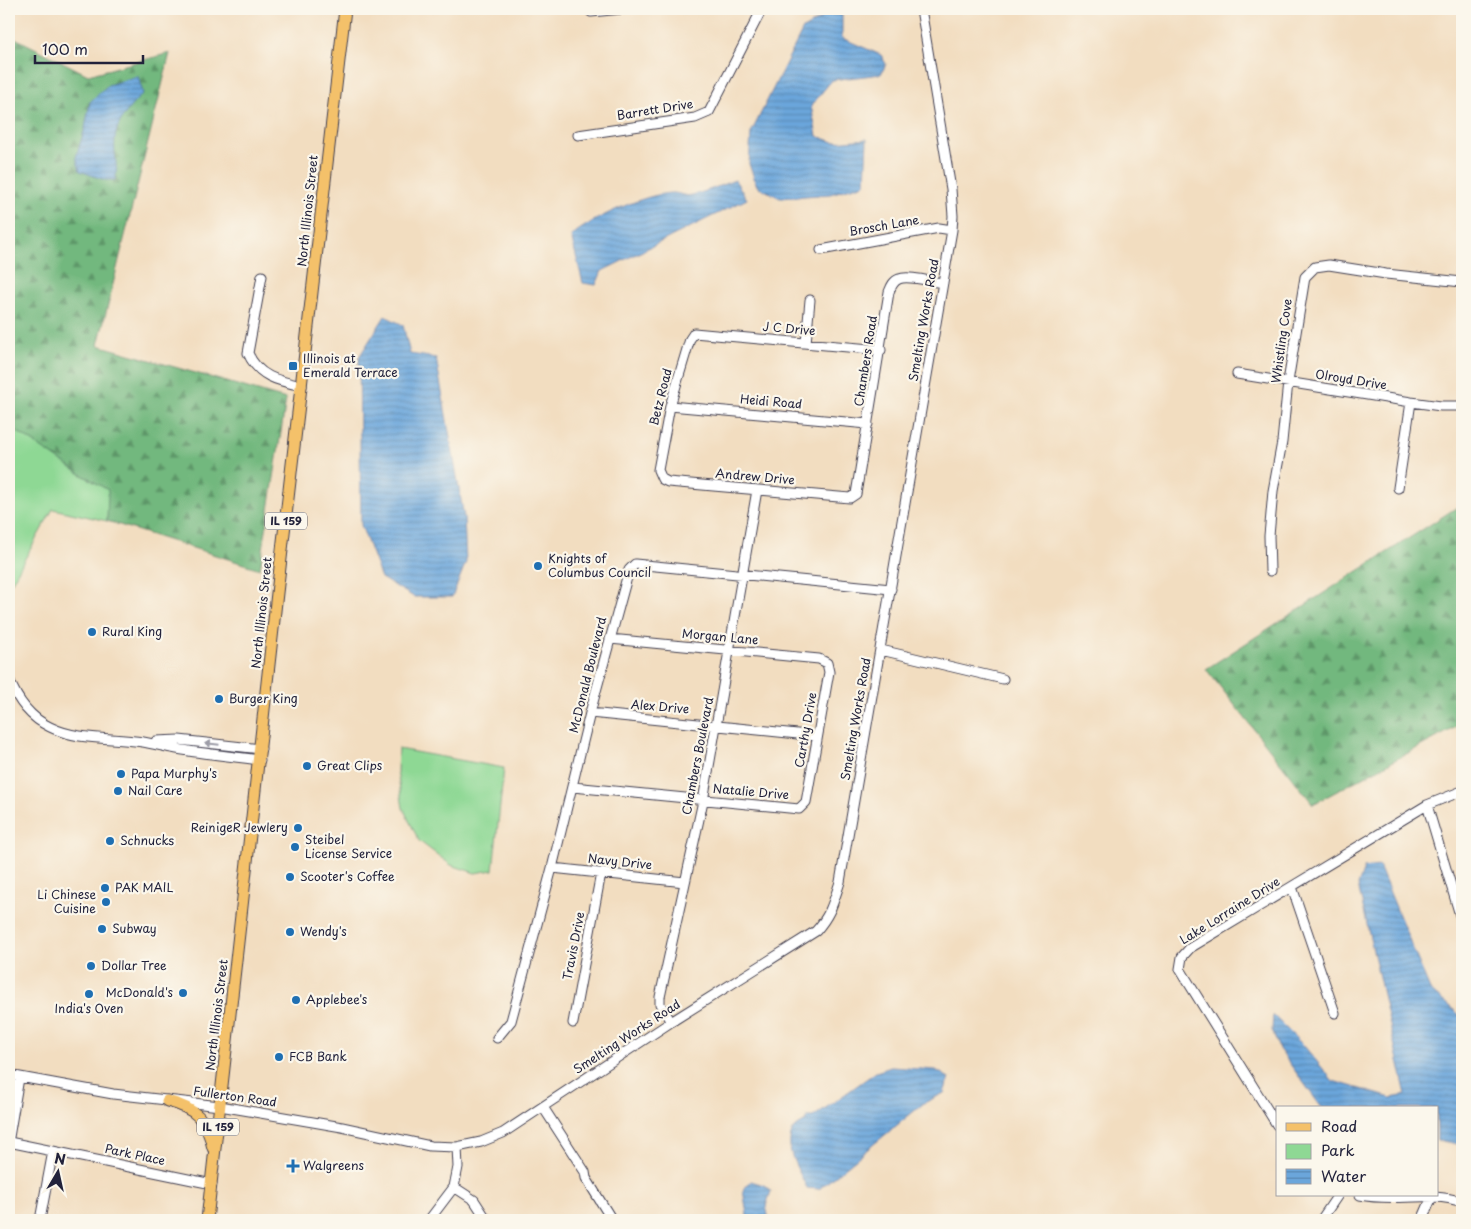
<svg xmlns="http://www.w3.org/2000/svg" width="1471" height="1229" viewBox="0 0 1471 1229" font-family="'Playpen Sans',sans-serif">
<style>
.green{fill:#8ed894;stroke:#587d68}
.forest{fill:url(#forest-firs);stroke:#4a6d5c}
.water{fill:url(#water-rules);stroke:#46648b}
.lines{fill:none;stroke-linecap:round;stroke-linejoin:round}
.minor-casing{stroke:#413e4f;stroke-width:11}
.major-casing{stroke:#413e4f;stroke-width:13}
.minor{stroke:#fff;stroke-width:9}
.major{stroke:#f4c16a;stroke-width:11}
.oneway{fill:#9c9ca7}
.poi-dot{fill:#1f6fb2;stroke:#fbf7ec;stroke-width:2}
.labels{text-anchor:middle;stroke-width:4.5;stroke-linejoin:round;paint-order:stroke}
.shield{fill:#fbf7ec;stroke:#636270;stroke-width:1}
.shield-label{font-size:11px;font-weight:bold;fill:#22223b}
.street-label{font-size:12px;fill:#22223b;stroke:#fbf7ec}
.poi-label{font-size:12px;fill:#22223b;stroke:#fbf7ec;text-anchor:start}
</style>
<defs>
<pattern id="forest-firs" width="22" height="20" patternUnits="userSpaceOnUse" patternTransform="scale(1.25)"><rect width="22" height="20" fill="#72b87e"/><path d="M5 1l3.5 6h-7zM16 11l3.5 6h-7z" fill="#5d9568"/></pattern>
<pattern id="water-rules" width="6" height="5" patternUnits="userSpaceOnUse" patternTransform="scale(1.25)"><rect width="6" height="5" fill="#6ba6db"/><path d="M0 2.5h6" fill="none" stroke="#5887b3"/></pattern>
</defs>
<rect width="100%" height="100%" fill="#fbf7ec"/>
<filter id="ink" filterUnits="userSpaceOnUse"><feTurbulence type="fractalNoise" baseFrequency=".02" numOctaves="2"/><feDisplacementMap in="SourceGraphic" scale="10" xChannelSelector="R" yChannelSelector="G"/><feConvolveMatrix kernelMatrix="1 2 1 2 8 2 1 2 1" color-interpolation-filters="sRGB"/></filter>
<filter id="wash" filterUnits="userSpaceOnUse"><feTurbulence type="fractalNoise" baseFrequency=".0096" numOctaves="4" result="noise"/><feDisplacementMap in="SourceGraphic" scale="20" xChannelSelector="R" yChannelSelector="G"/><feGaussianBlur stdDeviation="1.12" result="paint"/><feColorMatrix in="noise" values="0 0 0 0 0 0 0 0 0 0 0 0 0 0 0 0 0 1.4 0 .05"/><feComposite in="paint" operator="in"/></filter>
<g filter="url(#wash)">
<rect width="100%" height="100%" fill="#f2ddc0"/>
<path class="green" d="M9,426L79,473L109,490L107,521L53,509L9,587Z
M398,749L504,768L493,870L475,873L451,865L419,841L403,808L397,771Z"/>
<path class="forest" d="M9,35L88,75L170,53L98,345L286,399L260,569L107,521L108,490L79,473L9,426Z
M1462,504V724L1313,804L1206,669Z"/>
<path class="water" d="M832,12L842,15V38L881,55L886,64L881,74L832,80L811,106L817,136L834,142L867,139L865,184L830,194L780,198L757,186L749,164L751,133L803,29Z
M138,76L143,93C131,106 116,121 115,140C113,154 119,167 115,180H105L80,171L76,157L85,128L90,102L108,85Z
M735,180L747,199L602,271L596,285L583,283L571,236C591,219 646,193 673,193C679,193 685,197 692,195C706,192 721,185 735,180Z
M385,316L403,325L410,354L436,358L464,517L466,562L452,597H414L381,578L361,525L359,357Z
M1379,866L1430,990L1462,1017V1145L1437,1140V1108H1322L1279,1049L1272,1030L1273,1015L1304,1046L1333,1081L1391,1098L1406,1095L1358,885L1364,868Z
M891,1067L936,1070L949,1078L944,1093L924,1103L819,1189L807,1188C799,1170 782,1148 794,1128L806,1121L808,1117H813L876,1072Z
M751,1181L764,1185L771,1191L766,1206L769,1220H745L747,1214L743,1190Z"/>
</g>
<g filter="url(#ink)">
<g class="lines">
<defs>
<path id="minor" d="M591,12L622,9
M578,135L695,118L709,112L762,9
M821,250L939,228L952,230
M262,276L248,353C258,377 279,381 302,386
M806,343L810,300
M881,350L694,333L690,339L670,406L658,470L662,479L668,482L850,498L856,494L889,292C891,287 893,281 899,279C908,275 933,282 943,283
M1237,374L1411,402L1441,406H1462
M670,406L868,424
M1398,488L1411,402
M1270,571L1269,536L1273,491L1282,442L1288,382L1305,277L1315,267L1329,265L1386,274L1462,282
M881,650L1003,679
M9,679C17,700 29,717 50,727C78,741 112,737 143,742C154,744 165,747 177,749C204,754 232,756 260,760
M590,713L817,736
M156,741L179,740L261,749
M573,787L799,809L806,802L829,672L827,663L819,659L610,639
M1427,805L1462,922
M552,868L685,882
M1292,887L1335,1013
M671,1022L660,1004V997L703,801L757,490
M573,1023L601,873
M497,1038L511,1021L552,868L590,713L629,570L635,564L891,589
M9,1075L113,1094L220,1106L342,1127L430,1146L457,1147
M543,1107L585,1172L586,1178L612,1220
M1277,1125L1180,969L1182,957L1190,948L1427,805L1462,791
M9,1137L19,1078
M9,1142L212,1184
M454,1187L474,1200L487,1220
M1360,1195C1394,1202 1429,1191 1462,1202
M40,1220L53,1151
M429,1220L454,1187L458,1167L457,1147L481,1142L503,1133L671,1022L816,931C831,914 833,903 840,882L952,230L953,216L951,189L921,9
M1321,1220L1338,1195
M1422,1220L1432,1197"/>
<path id="major" d="M167,1101C195,1108 207,1119 213,1148
M207,1220L277,593L345,9"/>
</defs>
<use href="#minor" class="minor-casing"/>
<use href="#major" class="major-casing"/>
<use href="#minor" class="minor"/>
<use href="#major" class="major"/>
</g>
<defs><path id="oneway-solid" d="M-6-.8H1V-3.2L6.5 0L1 3.2V.8H-6Z" transform="scale(1.25)"/></defs>
<use class="oneway" href="#oneway-solid" transform="translate(212 744) rotate(-174)"/>
</g>
<g class="poi-dot">
<rect x="288" y="361" width="10" height="10" rx="2.5"/>
<circle cx="538" cy="566" r="5"/>
<circle cx="92" cy="632" r="5"/>
<circle cx="219" cy="699" r="5"/>
<circle cx="307" cy="766" r="5"/>
<circle cx="121" cy="774" r="5"/>
<circle cx="118" cy="791" r="5"/>
<circle cx="298" cy="828" r="5"/>
<circle cx="110" cy="841" r="5"/>
<circle cx="295" cy="847" r="5"/>
<circle cx="290" cy="877" r="5"/>
<circle cx="105" cy="888" r="5"/>
<circle cx="106" cy="902" r="5"/>
<circle cx="102" cy="929" r="5"/>
<circle cx="290" cy="932" r="5"/>
<circle cx="91" cy="966" r="5"/>
<circle cx="183" cy="993" r="5"/>
<circle cx="89" cy="994" r="5"/>
<circle cx="296" cy="1000" r="5"/>
<circle cx="279" cy="1057" r="5"/>
<path d="M290.5 1158.5h5v5h5v5h-5v5h-5v-5h-5v-5h5z"/>
</g>
<g class="labels">
<g class="shield">
<rect x="265" y="512.5" width="42" height="17" rx="4"/>
<rect x="197" y="1118.5" width="42" height="17" rx="4"/>
</g>
<g class="shield-label">
<text x="286" y="525">IL 159</text>
<text x="218" y="1131">IL 159</text>
</g>
<g class="street-label">
<text transform="translate(655 110) rotate(-9)" y="4">Barrett Drive</text>
<text transform="translate(308 211) rotate(-84)" y="4">North Illinois Street</text>
<text transform="translate(884 226) rotate(-10)" y="4">Brosch Lane</text>
<text transform="translate(924 320) rotate(-80)" y="4">Smelting Works Road</text>
<text transform="translate(789 329) rotate(5)" y="4">J C Drive</text>
<text transform="translate(1282 341) rotate(-82)" y="4">Whistling Cove</text>
<text transform="translate(866 361) rotate(-81)" y="4">Chambers Road</text>
<text transform="translate(1351 380) rotate(9)" y="4">Olroyd Drive</text>
<text transform="translate(661 397) rotate(-76)" y="4">Betz Road</text>
<text transform="translate(771 402) rotate(5)" y="4">Heidi Road</text>
<text transform="translate(755 477) rotate(5)" y="4">Andrew Drive</text>
<text transform="translate(262 613) rotate(-84)" y="4">North Illinois Street</text>
<text transform="translate(720 637) rotate(5)" y="4">Morgan Lane</text>
<text transform="translate(588 675) rotate(-76)" y="4">McDonald Boulevard</text>
<text transform="translate(660 707) rotate(5)" y="4">Alex Drive</text>
<text transform="translate(856 719) rotate(-80)" y="4">Smelting Works Road</text>
<text transform="translate(806 730) rotate(-80)" y="4">Carthy Drive</text>
<text transform="translate(698 756) rotate(-79)" y="4">Chambers Boulevard</text>
<text transform="translate(751 792) rotate(5)" y="4">Natalie Drive</text>
<text transform="translate(620 862) rotate(6)" y="4">Navy Drive</text>
<text transform="translate(1230 911) rotate(-32)" y="4">Lake Lorraine Drive</text>
<text transform="translate(574 946) rotate(-79)" y="4">Travis Drive</text>
<text transform="translate(217 1015) rotate(-83)" y="4">North Illinois Street</text>
<text transform="translate(627 1037) rotate(-33)" y="4">Smelting Works Road</text>
<text transform="translate(235 1097) rotate(8)" y="4">Fullerton Road</text>
<text transform="translate(135 1155) rotate(12)" y="4">Park Place</text>
</g>
<g class="poi-label">
<text x="303" y="363">Illinois at<tspan x="303" dy="14">Emerald Terrace</tspan></text>
<text x="548" y="563">Knights of<tspan x="548" dy="14">Columbus Council</tspan></text>
<text x="102" y="636">Rural King</text>
<text x="229" y="703">Burger King</text>
<text x="317" y="770">Great Clips</text>
<text x="131" y="778">Papa Murphy's</text>
<text x="128" y="795">Nail Care</text>
<text x="288" y="832" text-anchor="end">ReinigeR Jewlery</text>
<text x="305" y="844">Steibel<tspan x="305" dy="14">License Service</tspan></text>
<text x="120" y="845">Schnucks</text>
<text x="300" y="881">Scooter's Coffee</text>
<text x="115" y="892">PAK MAIL</text>
<text x="96" y="899" text-anchor="end">Li Chinese<tspan x="96" dy="14">Cuisine</tspan></text>
<text x="112" y="933">Subway</text>
<text x="300" y="936">Wendy's</text>
<text x="101" y="970">Dollar Tree</text>
<text x="173" y="997" text-anchor="end">McDonald's</text>
<text x="306" y="1004">Applebee's</text>
<text x="89" y="1013" text-anchor="middle">India's Oven</text>
<text x="289" y="1061">FCB Bank</text>
<text x="303" y="1170">Walgreens</text>
</g>
</g>
<rect width="1471" height="1229" fill="none" stroke="#fbf7ec" stroke-width="30"/>
<rect x="1276" y="1106" width="162" height="90" fill="#fbf7ec" stroke="#a4a2a5"/>
<rect x="1286" y="1123" width="25" height="8" fill="#f4c16a" stroke="#a4a2a5"/>
<text x="1321" y="1132" font-size="15" fill="#22223b">Road</text>
<rect x="1286" y="1144" width="25" height="15" fill="#8ed894" stroke="#a4a2a5"/>
<text x="1321" y="1156" font-size="15" fill="#22223b">Park</text>
<rect x="1286" y="1169" width="25" height="15" fill="url(#water-rules)" stroke="#a4a2a5"/>
<text x="1321" y="1182" font-size="15" fill="#22223b">Water</text>
<g transform="translate(58 1172) rotate(9)" stroke="#fbf7ec" stroke-width="4" paint-order="stroke">
<path d="M0-4L9 19L0 12L-9 19Z" fill="#22223b"/>
<text y="-8" font-size="14" font-weight="bold" text-anchor="middle" fill="#22223b">N</text>
</g>
<path d="M35 55v8h108v-8" fill="none" stroke="#22223b" stroke-width="2.5"/>
<text x="42" y="55" font-size="15" fill="#22223b" stroke="#fbf7ec" stroke-width="4" paint-order="stroke">100 m</text>
</svg>
